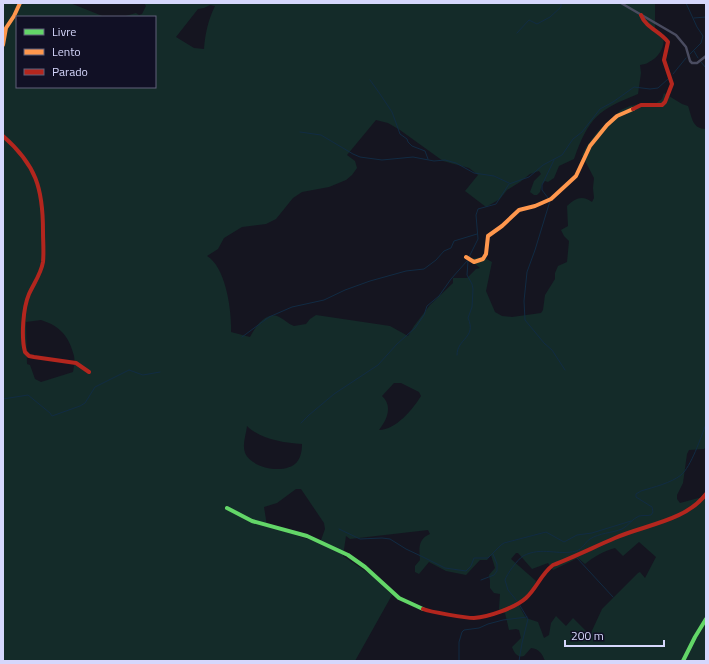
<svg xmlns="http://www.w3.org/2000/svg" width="709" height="664" viewBox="0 0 709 664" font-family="'Titillium Web',sans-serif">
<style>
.green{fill:#142b29;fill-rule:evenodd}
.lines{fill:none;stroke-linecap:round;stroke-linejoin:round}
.stream{stroke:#112b43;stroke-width:1}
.street{stroke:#4a4c60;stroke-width:2.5}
.fast{stroke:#63d668;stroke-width:4}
.slow{stroke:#ff974d;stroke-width:4}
.jam{stroke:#b3261e;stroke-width:4}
</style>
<rect width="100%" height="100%" fill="#151520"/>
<path class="green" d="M3,3H70L105,17H17V87H155V17H122L136,13L139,15L142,14L146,6L144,3H655V30L662,33C667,44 660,57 649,62C647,64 643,64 640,65L641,73L638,94C598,110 589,117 574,159L559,166L554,178L548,182L545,181L542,184L540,192L537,195H534L530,192L534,181L541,174L539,171L530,174L520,182L507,190L500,199L486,207L465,191L478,175L469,168L443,161L400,130L388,123L376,120L347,155L355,161L357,168L352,175L346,180L329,187L302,192L293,198L276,219L266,224L242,227L224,238L218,249L207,256C226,267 232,312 231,332L250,337C255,328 264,313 277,316C283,318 288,324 294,326L306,324L310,319L316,315L390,326L408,336L414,326L430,305L453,283V278H467L476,269L480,268L469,259L483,257L492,262L486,291L495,312L502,316L512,317L541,313L543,310L545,295L555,279V273L558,266L567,262L569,241L564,236L561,230L568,226L567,206C576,198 582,195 592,202L594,198L593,188L594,178L582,155L586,147L598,131L621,110L630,106L638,104H655L662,99L664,93L682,104L688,106C692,117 692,129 706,129V447L704,449L689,450L687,454L683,483L677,495V499L680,503L706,496V661H545C542,653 539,649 531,648L524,656C518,658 514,653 512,647L521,638L519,630L516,629L509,630L505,613L500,611L499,609L500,594L494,593L490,588V581L489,575L495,568L491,555L487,560H480L466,575L446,571L429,562L419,574L415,572V566L420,560C419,548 418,539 430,534L428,530L350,539L346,536L343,556L371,575L392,595L355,661H3ZM210,5L215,6C208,20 205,35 204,49L194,48L176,37L198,9L204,8ZM41,320C60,326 69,336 74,356C75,361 74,367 73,372L41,382L35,379L30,365L27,364L26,322ZM394,383H401L419,392L421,396C413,409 396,430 379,430C387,420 393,406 382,396ZM247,426C260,439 283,443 302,444C302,450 301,457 297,462C286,475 252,469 245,453C242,444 246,435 247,426ZM296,489H301L324,523L325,529L320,543L267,526L264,507L277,503ZM639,542L656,557L645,578L640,572L638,573L602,609L590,635L573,618L566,626L556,616L551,623L549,635L544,638L538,622L526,618L518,604C531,596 531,595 536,581L511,559L516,553H518L532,569L548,563L553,570L578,558L585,564C593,557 604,551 615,548L623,556Z"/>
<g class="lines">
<path class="stream" d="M686,3L697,27L703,36L701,43L690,54
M694,18L706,17
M517,33L529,20L537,24L550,17L561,7V3
M694,51L698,58
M701,62L706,68
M673,74L686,58
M370,80L380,94L392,112L400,134L407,139L408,142L412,146L425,151L428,159
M300,132L321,135L353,154L360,157L382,160L413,157L434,161L445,160L456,163L474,173L494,176L509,183
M548,198L542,190V185L554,160
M550,201L535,250L527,272L524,301L525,320L544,343L552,350L565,370
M469,257L478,239L476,215L478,209L496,204L509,184L529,177L543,165L562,155L573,139L582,132L600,109L613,102L634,87L650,89L658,88L668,79
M242,337L269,317L292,307L324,300L345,290L370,281L406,271L424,269L436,260L444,251L451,248L454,241L477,234
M457,355C457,338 477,338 468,318L472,307L473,289L472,284L467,275L468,261
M3,399L28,395L50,413L52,416L80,406L85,403L95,387L129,370L143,375L160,372
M301,423L309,415L334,394L378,365L397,344L415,328L424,315L427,306L439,296L451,279L467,261
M339,529L360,539L382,538L390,539L406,549L423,557L445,568L466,571L471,566L474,558H488L501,545L504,543L546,532L564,542L577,535L592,533L631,521
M577,558L613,597
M481,580L494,575L497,571V564L493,554
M517,601L508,590L505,580C507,574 517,560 523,556C542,546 558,556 576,551C583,549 585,542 590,539C599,533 612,533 622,529C628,526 632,519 639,516C643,515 647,516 651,515L653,512L652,507L636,497V494L641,491C654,487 671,483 681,475C691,467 701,437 706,424
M519,604L528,619L522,643L519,661
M459,661V642L462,632L464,630L479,628L488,624L503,620L527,617"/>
<path class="street" d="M621,3L676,35L686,47L690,61L692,63H697L706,56"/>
<path class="fast" d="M227,508L252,521L307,536L348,555L365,567L399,598L423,609
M683,661L695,637L706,619"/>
<path class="slow" d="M3,45L6,28L14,16L20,3
M466,257L474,262L483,259L486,254L488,236L502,226L519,210L535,206L551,199L576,176L590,146L607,125L617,116L633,109"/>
<path class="jam" d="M633,109L641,105H662L665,102L672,84L664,60L668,42C660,31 646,28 641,15
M3,136C36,165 43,188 43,231C43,242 44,252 43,262C41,274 34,283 29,294C23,308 21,337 25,352L29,356L34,357L76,363L89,372
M423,609C430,612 466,618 474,618C488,617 515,608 526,598C537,588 541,574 553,565C574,557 594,547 615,538C644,525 686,521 706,494"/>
</g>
<rect width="709" height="664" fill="none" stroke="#d6d7fc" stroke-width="8"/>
<rect x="16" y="16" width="140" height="72" fill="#111025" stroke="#60607b"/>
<rect x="24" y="29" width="20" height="6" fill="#63d668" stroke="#60607b"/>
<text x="52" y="36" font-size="12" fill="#d6d7fc">Livre</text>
<rect x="24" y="49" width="20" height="6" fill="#ff974d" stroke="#60607b"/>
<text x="52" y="56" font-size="12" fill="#d6d7fc">Lento</text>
<rect x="24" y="69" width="20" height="6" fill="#b3261e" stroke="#60607b"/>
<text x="52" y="76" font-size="12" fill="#d6d7fc">Parado</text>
<path d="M565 640v6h99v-6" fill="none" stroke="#d6d7fc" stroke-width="2"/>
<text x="571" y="640" font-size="12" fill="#d6d7fc" stroke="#111025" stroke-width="3" paint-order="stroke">200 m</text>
</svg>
